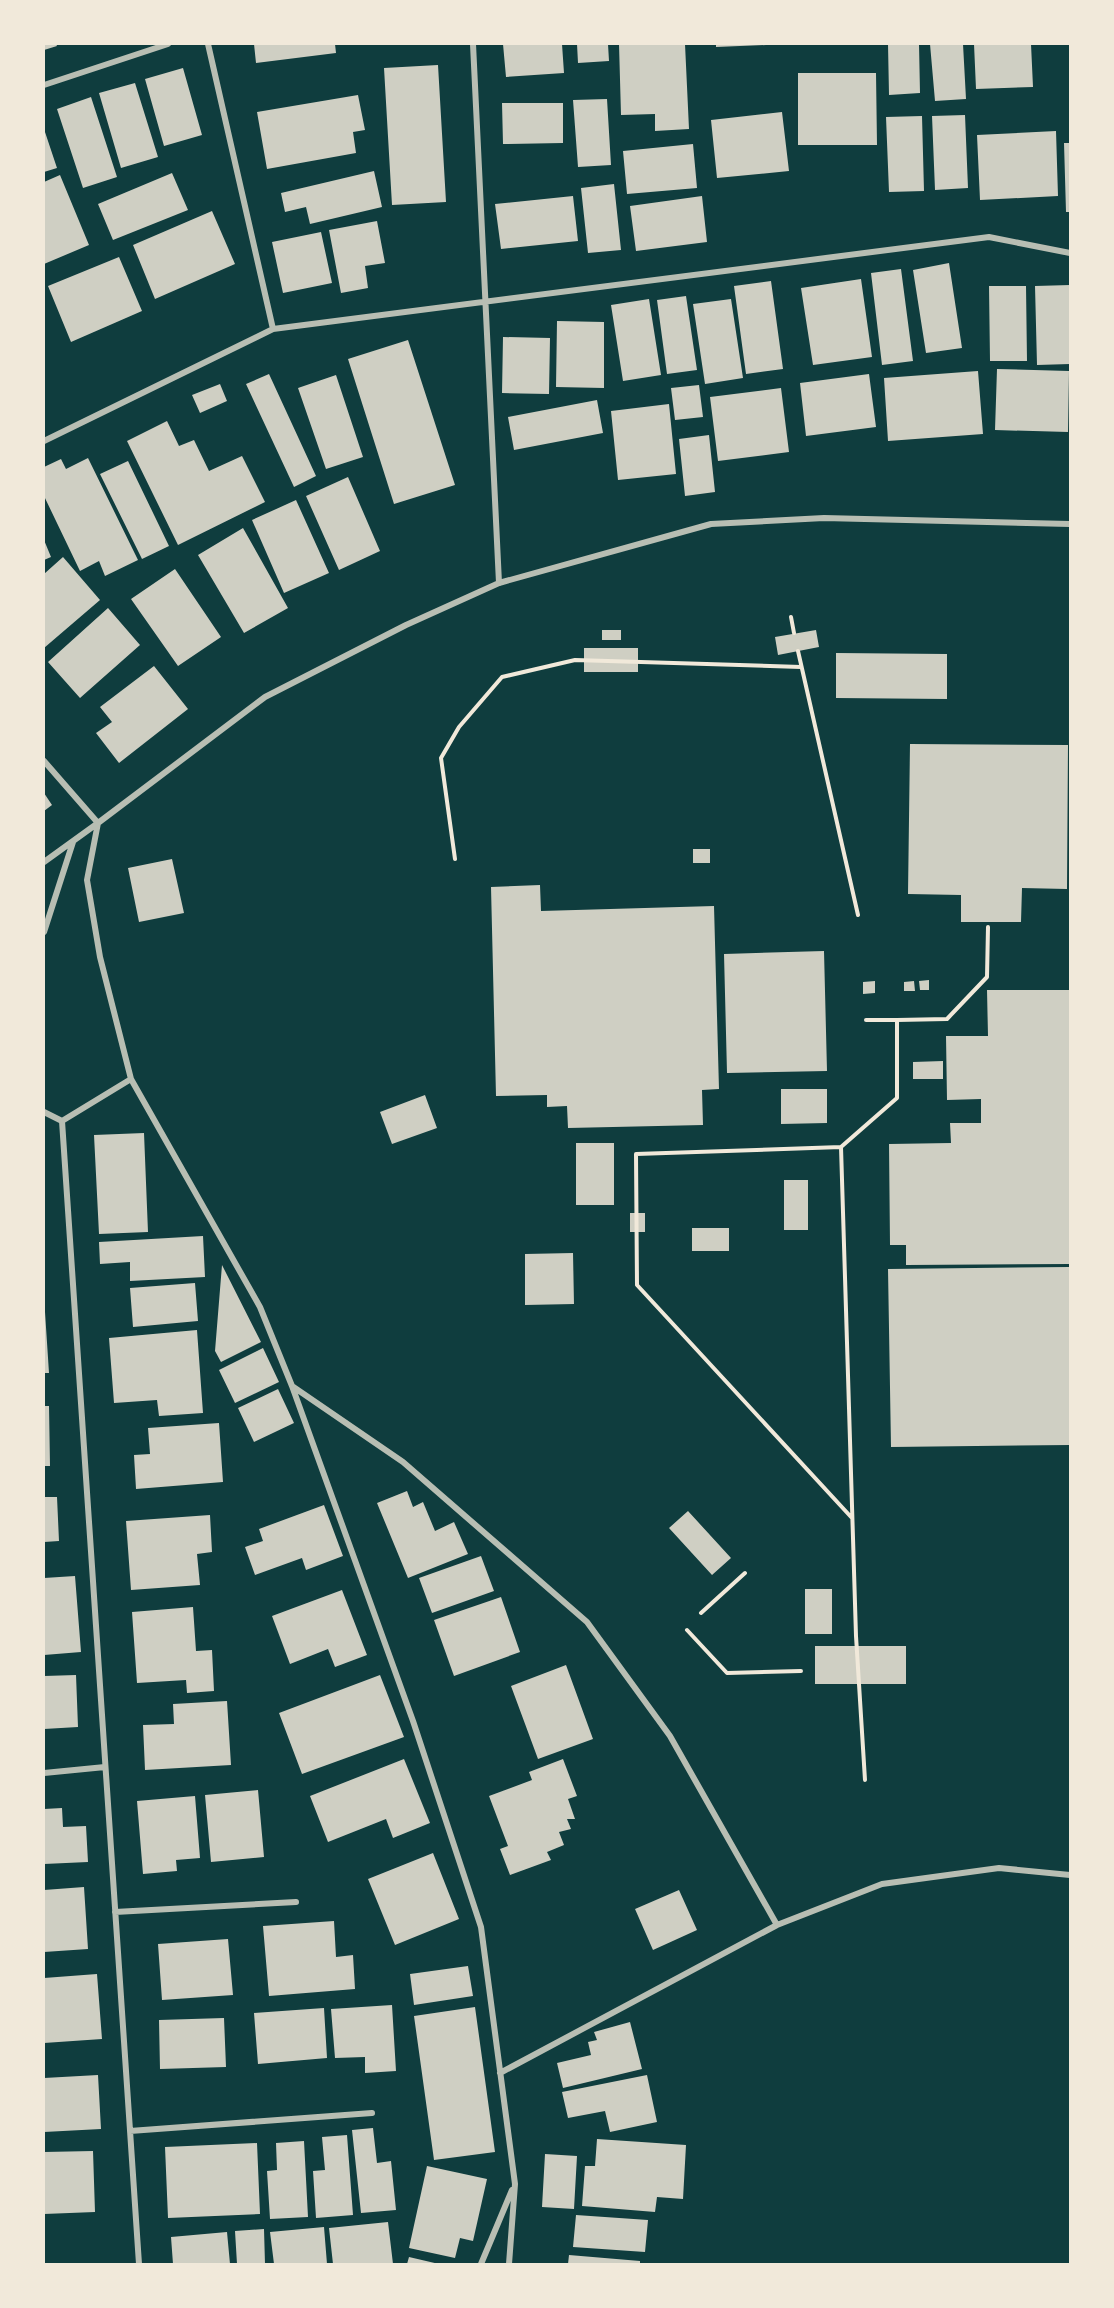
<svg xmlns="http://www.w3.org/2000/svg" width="1114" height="2308" viewBox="0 0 1114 2308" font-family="Barlow,sans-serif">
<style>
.building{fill:#cfcfc3}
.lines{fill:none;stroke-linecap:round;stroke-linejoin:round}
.path{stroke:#f1e9da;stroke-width:4}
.minor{stroke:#b8beb3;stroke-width:6}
</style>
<rect width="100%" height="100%" fill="#0f3d3e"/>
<path class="building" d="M44,44H56L57,46L44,50Z
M254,44H335L336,53L256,63Z
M503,44H562L564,73L506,77Z
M577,44H608L609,61L578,63Z
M619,44H685L689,129L655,131V114L621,115Z
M716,44H766V45L716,47Z
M888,44H919L920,93L889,95Z
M930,44H963L966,99L935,101Z
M974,44H1031L1033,87L976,89Z
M438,65L446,202L392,205L384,68Z
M183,68L202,135L164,146L145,79Z
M798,73H876L877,145H798Z
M135,83L158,157L121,168L99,93Z
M358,95L365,130L353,132L356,153L267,169L257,112Z
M91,97L117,177L83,188L57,109Z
M607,99L611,165L578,167L573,100Z
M502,103H563V143L503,144Z
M782,112L789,171L717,178L711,120Z
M965,115L968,188L935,190L932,116Z
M922,116L924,191L889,192L886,117Z
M44,129L57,168L44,172Z
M1056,131L1058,196L980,200L977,135Z
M1064,143H1070V212H1066Z
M693,144L697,188L627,194L623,151Z
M374,171L382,207L310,224L306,207L285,212L281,193Z
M172,173L188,210L113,240L98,204Z
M60,175L89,245L44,264V182Z
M614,184L621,250L588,253L581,188Z
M573,196L578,241L501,249L495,204Z
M702,196L707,242L636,251L630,206Z
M212,211L235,264L155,299L133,245Z
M377,221L385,263L365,266L368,288L341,293L329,230Z
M321,232L332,283L283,293L272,242Z
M119,257L142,311L71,342L48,286Z
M949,263L962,348L926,353L913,270Z
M901,269L913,361L882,365L871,273Z
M861,279L872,357L813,365L801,288Z
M771,281L783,369L746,374L734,286Z
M1070,285V364L1037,365L1035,286Z
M989,286H1026L1027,361H990Z
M686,296L697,370L667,374L657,300Z
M649,299L661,375L623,381L611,305Z
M731,299L743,378L705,384L693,304Z
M557,321L604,322V388L556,387Z
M503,337L550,338L549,394L502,393Z
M408,340L455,485L394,504L348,359Z
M997,369L1069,371L1068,432L995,430Z
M978,371L983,434L888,441L884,378Z
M269,374L316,476L294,487L246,384Z
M869,374L876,427L806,436L800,383Z
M336,375L363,457L326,469L298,388Z
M220,384L227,401L200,413L192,395Z
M699,385L703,417L675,420L671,388Z
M781,388L789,452L718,461L710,397Z
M597,400L603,433L514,450L508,417Z
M669,404L676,474L618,480L611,411Z
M167,421L179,446L194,440L209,471L242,456L265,502L178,545L127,441Z
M709,435L715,492L685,496L679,439Z
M88,458L138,560L105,576L99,561L80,571L44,496V467L61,459L66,469Z
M128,461L169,546L142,559L100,474Z
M348,477L380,551L339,570L306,496Z
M296,500L329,573L284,593L252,520Z
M243,528L288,608L244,633L198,555Z
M44,540L51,557L44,560Z
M63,557L100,600L44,648V574Z
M175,569L221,637L178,666L131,599Z
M108,608L140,645L80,698L48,662Z
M602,630H621V640H602Z
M816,630L819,647L778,655L775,637Z
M584,648H638V672H584Z
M836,653L947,654V699L836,698Z
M154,666L188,709L119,763L96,733L112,722L100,707Z
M910,744L1068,745L1067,889L1022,888L1021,922H961V895L908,894Z
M44,793L52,805L44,811Z
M693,849H710V863H693Z
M172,859L184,913L139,922L128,868Z
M540,885L541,911L714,906L719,1089L702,1090L703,1125L568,1128L567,1106L547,1107V1095L496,1096L491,887Z
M824,951L827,1071L727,1073L724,954Z
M929,980V990H920L919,981Z
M875,981V993L863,994V982Z
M914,981L915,991H904V982Z
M987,990H1070V1264L906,1265V1245H890L889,1144L951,1143L950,1123H981V1099L947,1100L946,1036H988Z
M943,1061V1079H913V1062Z
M781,1089H827V1123L781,1124Z
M425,1095L437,1128L392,1144L380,1112Z
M144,1133L148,1232L99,1234L94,1135Z
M576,1143H614V1205H576Z
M784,1180H808V1230H784Z
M630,1213H645V1232H630Z
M692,1228H729V1251H692Z
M203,1236L205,1277L130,1281V1262L100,1264L99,1242Z
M573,1253L574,1304L525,1305V1254Z
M222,1265L261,1342L221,1362L215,1351Z
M1070,1267V1445L891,1447L888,1269Z
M195,1283L198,1321L133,1327L130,1288Z
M44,1312H45L49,1373H44Z
M197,1330L203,1413L159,1416L157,1400L114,1403L109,1338Z
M263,1348L279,1382L235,1403L219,1370Z
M278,1389L294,1423L254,1442L238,1408Z
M44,1406H49L50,1466H44Z
M219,1423L223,1482L136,1489L134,1455L150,1454L148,1428Z
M407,1491L413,1507L423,1502L435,1531L454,1522L468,1554L408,1578L377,1503Z
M44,1497H57L59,1541L44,1542Z
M324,1505L343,1556L306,1570L302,1558L255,1575L245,1547L263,1541L259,1529Z
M688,1511L731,1558L712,1575L669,1528Z
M210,1515L212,1552L197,1554L200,1585L131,1590L126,1521Z
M481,1556L494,1591L432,1613L419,1578Z
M75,1576L81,1652L44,1655V1578Z
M805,1589H832V1634H805Z
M342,1590L367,1655L335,1667L328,1649L290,1664L272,1616Z
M501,1597L520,1652L454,1676L434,1620Z
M193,1607L196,1651L212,1650L214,1691L187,1693L186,1680L137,1683L132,1612Z
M815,1646H906V1684H815Z
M566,1665L593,1739L538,1759L511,1686Z
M76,1675L78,1727L44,1729V1676Z
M380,1675L404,1737L302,1774L279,1713Z
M227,1701L231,1765L145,1770L143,1725L174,1724L173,1704Z
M404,1759L430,1823L393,1838L386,1819L328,1842L310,1796Z
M563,1759L577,1796L568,1799L575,1819H567L571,1829L559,1832L564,1845L547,1852L551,1860L510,1875L500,1849L508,1846L489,1796L532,1780L529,1772Z
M258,1790L264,1857L211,1862L205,1795Z
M195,1796L200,1858L176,1860L177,1871L143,1874L137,1801Z
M62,1808L63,1827L86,1826L88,1862L44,1864V1809Z
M433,1853L459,1919L395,1945L368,1879Z
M84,1887L88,1949L44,1952V1890Z
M679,1890L697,1930L653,1950L635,1909Z
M334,1921L336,1957L353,1955L355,1989L269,1996L263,1926Z
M228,1939L233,1995L162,2000L158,1944Z
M468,1966L473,1996L414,2005L410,1974Z
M97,1974L102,2039L44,2043V1978Z
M392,2005L396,2071L365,2073V2057L335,2058L331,2009Z
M475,2007L495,2152L434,2160L414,2016Z
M324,2008L327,2058L258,2064L254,2013Z
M224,2018L226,2067L160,2069L159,2020Z
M630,2022L642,2069L563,2088L557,2063L591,2055L588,2042L597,2040L594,2032Z
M98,2075L101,2129L44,2132V2078Z
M647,2075L657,2122L610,2132L605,2111L568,2118L562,2092Z
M373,2128L377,2163L391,2161L396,2210L361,2213L352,2130Z
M347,2135L353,2215L316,2218L313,2171L325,2170L322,2137Z
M597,2139L686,2145L683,2199L657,2197L655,2212L582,2206L585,2166H595Z
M304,2141L308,2217L270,2219L267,2171L277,2170L276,2143Z
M257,2143L260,2214L168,2218L165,2147Z
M93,2151L95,2212L44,2214V2152Z
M545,2154L577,2156L574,2209L542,2207Z
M427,2166L487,2179L473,2241L460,2238L455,2258L409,2248Z
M576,2215L648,2220L645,2252L573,2247Z
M388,2222L393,2264H333L329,2228Z
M324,2227L327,2264H274L270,2232Z
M264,2229L265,2264H237L235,2231Z
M227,2232L230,2264H173L171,2237Z
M569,2255L640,2261V2264H568Z
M409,2257L439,2264H407Z"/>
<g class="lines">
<path class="path" d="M791,617L794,633
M798,651L858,915
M455,859L441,758L459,727L502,677L575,660L801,667
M866,1020H897
M841,1147L897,1098V1020L947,1019L987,977L988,927
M852,1518L637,1285L636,1154L841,1147L856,1636L865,1780
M701,1613L745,1573
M687,1630L727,1673L801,1671"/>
<path class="minor" d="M208,44L273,329
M473,44L499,583
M44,85L168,44
M44,441L273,329L989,237L1070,253
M44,761L98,823L265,697L406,625L499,583L711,524L824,518L1070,524
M44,862L98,823L87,880L100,957L131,1079L260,1307L292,1386L403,1462L587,1622L670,1736L777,1925L882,1884L999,1868L1070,1875
M44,932L73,842
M44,1112L62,1121
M62,1121L139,2264
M62,1121L131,1079
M292,1386L413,1721L481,1927L515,2184L509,2264
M44,1773L105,1767
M115,1912L296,1902
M500,2073L777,1925
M130,2131L372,2113
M481,2264L512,2190"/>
</g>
<rect width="1114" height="2308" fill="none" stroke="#f1e9da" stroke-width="90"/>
</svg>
